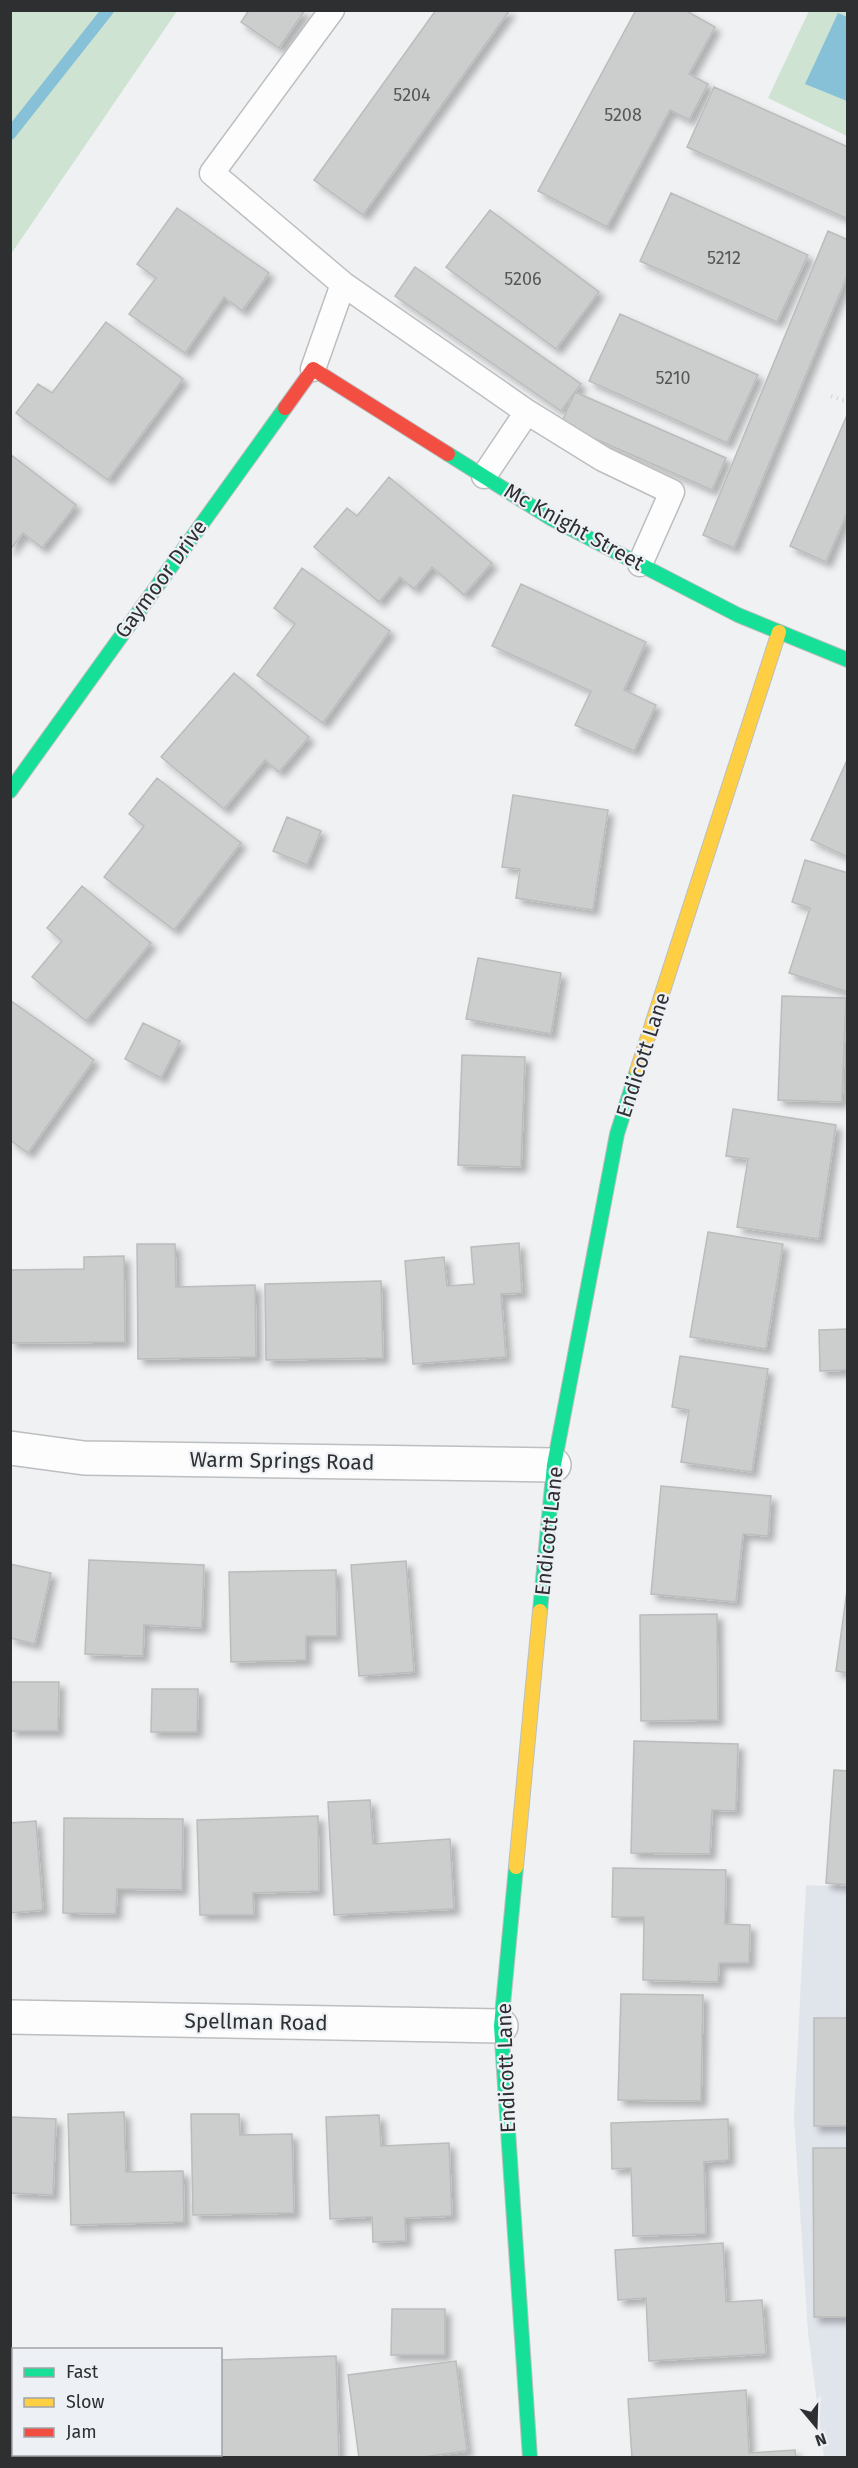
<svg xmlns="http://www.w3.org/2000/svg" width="858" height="2468" viewBox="0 0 858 2468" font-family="'Fira Sans',sans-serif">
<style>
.built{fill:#e0e4eb}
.green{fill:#cee3d1}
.water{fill:#86c1d7}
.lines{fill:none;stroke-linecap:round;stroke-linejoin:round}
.stream{stroke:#86c1d7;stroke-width:12}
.building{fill:#cccdcd;stroke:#bbbcbc;stroke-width:1.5;filter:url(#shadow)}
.lane-casing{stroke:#bcbec0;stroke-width:27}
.street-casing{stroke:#bcbec0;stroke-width:36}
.fast-casing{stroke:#bcbec0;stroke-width:16}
.slow-casing{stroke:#bcbec0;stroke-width:16}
.jam-casing{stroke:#bcbec0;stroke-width:16}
.path{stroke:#dbdbdc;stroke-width:4;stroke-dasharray:1.5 4.5;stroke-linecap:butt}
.lane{stroke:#fdfdfd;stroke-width:24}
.street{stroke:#fdfdfd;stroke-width:33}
.fast{stroke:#16e098;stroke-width:14}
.slow{stroke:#ffcf43;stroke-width:14}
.jam{stroke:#f24e42;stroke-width:14}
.labels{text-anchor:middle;stroke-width:4.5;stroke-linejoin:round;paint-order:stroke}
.number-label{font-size:18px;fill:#565658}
.street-label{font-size:21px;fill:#2e2f31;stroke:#edf0f5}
</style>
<defs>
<filter id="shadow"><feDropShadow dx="5.5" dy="5.5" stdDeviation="3" flood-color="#0004"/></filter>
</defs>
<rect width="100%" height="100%" fill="#eff1f3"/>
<path class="built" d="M806,1885L847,1887V2457H824L808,2332L794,2117Z"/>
<path class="green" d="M11,10L177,11L11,254L10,11Z
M809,11H847V136L768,98Z"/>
<path class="water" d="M838,13L847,17V101L805,84Z"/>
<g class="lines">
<path class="stream" d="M10,134L108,10"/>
</g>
<path class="building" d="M249,10H305L279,48L241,22Z
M436,10H510L363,215L314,180Z
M636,10H685L715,27L689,74L708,84L689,120L670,110L607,227L538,191Z
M714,87L848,147V219L687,147Z
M671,193L808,255L777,322L640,261Z
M177,208L269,273L242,311L224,297L185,353L129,314L156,278L137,264Z
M490,210L599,292L556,349L446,267Z
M828,231L848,240V274L734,548L703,535Z
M415,267L581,384L561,411L395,296Z
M620,314L758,375L727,443L589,381Z
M106,322L183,379L108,480L16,413L38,384L52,393Z
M575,392L726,458L712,490L561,424Z
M848,413V511L826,562L790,546Z
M10,454L76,505L42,548L23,533L10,550Z
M389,477L492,563L464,595L432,567L414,589L400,577L379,602L314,547L347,508L357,516Z
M302,568L390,631L323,723L257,675L295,624L274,608Z
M521,584L646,642L624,690L656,705L634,751L575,725L591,691L492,646Z
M234,673L309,737L279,772L265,760L224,809L161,757Z
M848,758V857L811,840Z
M157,778L241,843L174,930L104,877L144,826L129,814Z
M513,795L608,810L593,910L516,898L520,869L502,867Z
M287,817L321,831L307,865L273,851Z
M805,860L848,873V992L789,973L810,908L792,902Z
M82,886L151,943L86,1021L32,977L62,941L47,928Z
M478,958L561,973L551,1034L466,1019Z
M782,996L846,998L842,1102L778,1100Z
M10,1000L94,1060L28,1153L10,1140Z
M143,1023L180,1041L161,1078L125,1059Z
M462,1055L525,1057L521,1167L458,1165Z
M733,1109L836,1125L819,1239L737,1227L748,1159L726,1156Z
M708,1232L783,1244L766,1349L690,1337Z
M519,1243L522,1293L501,1294L506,1357L413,1364L405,1261L444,1257L447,1286L474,1284L471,1247Z
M137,1244H175L176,1287L255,1285L256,1357L138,1359Z
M124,1256L125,1342L10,1343V1270L84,1269V1257Z
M381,1281L383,1358L266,1360L265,1284Z
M848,1329V1370L820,1371L819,1330Z
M680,1356L768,1369L752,1472L681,1462L689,1410L672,1407Z
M661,1486L771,1496L768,1536L743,1534L736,1602L651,1594Z
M89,1560L204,1565L202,1628L144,1625L143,1656L85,1654Z
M406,1561L414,1672L359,1676L351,1565Z
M10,1564L51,1573L35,1644L10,1638Z
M336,1570L337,1636H306V1660L231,1662L229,1572Z
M848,1583V1673L836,1671Z
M717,1614L718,1720L641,1721L640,1615Z
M10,1682H59L58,1731H10Z
M152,1689H198L197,1732H151Z
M634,1741L738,1744L736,1811L712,1810L710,1854L631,1853Z
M834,1770L848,1771V1885L826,1883Z
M370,1800L373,1844L450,1839L454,1909L334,1915L328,1802Z
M318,1816L319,1891L253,1893L254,1915H200L197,1820Z
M64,1818L183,1819L182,1890L117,1889L116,1914L63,1913Z
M36,1821L43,1910L10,1913V1823Z
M613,1868L726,1870L725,1924L750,1925L749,1963H719L718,1982L643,1980L644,1917H612Z
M621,1994L703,1995L701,2101L618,2100Z
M814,2018H848V2126H814Z
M124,2112L126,2172L183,2171L184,2222L71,2225L68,2114Z
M191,2114H239L240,2135L292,2134L294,2213L193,2215Z
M379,2115L381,2146L449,2143L452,2216L405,2218L406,2241L373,2242L372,2217L330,2219L326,2117Z
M10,2117L56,2119L53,2195L10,2193Z
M728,2119L729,2160L704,2162L706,2234L633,2236L631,2168L612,2169L611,2123Z
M813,2148H848V2317H814Z
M723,2243L726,2302L762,2300L766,2354L649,2361L646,2298L618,2300L615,2250Z
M392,2309H445V2355H391Z
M336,2356L339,2458H220V2360Z
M456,2361L467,2451L415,2458H359L348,2375Z
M746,2390L749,2453L795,2450L796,2458H632L628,2399Z
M10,2394H14V2454H64L65,2458H10Z
M84,2454H203V2458H84Z"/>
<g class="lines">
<defs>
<path id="lane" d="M343,284L527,412L603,459L672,492L640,564
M313,369L343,284L212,173L332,10
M484,476L527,412"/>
<path id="street" d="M10,1448L84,1458L554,1465
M10,2017L501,2026"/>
<path id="fast" d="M448,454L552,519L738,615L848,660
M10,791L285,408
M540,1611L554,1465L617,1134L637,1071
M516,1867L501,2026L530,2458"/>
<path id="slow" d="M637,1071L779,632
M516,1867L540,1611"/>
<path id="jam" d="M285,408L313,369L448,454"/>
</defs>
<use href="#lane" class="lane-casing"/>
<use href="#street" class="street-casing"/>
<use href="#fast" class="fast-casing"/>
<use href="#slow" class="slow-casing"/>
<use href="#jam" class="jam-casing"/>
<path class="path" d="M831,396L848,402"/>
<use href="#lane" class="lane"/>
<use href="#street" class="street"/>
<use href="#fast" class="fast"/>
<use href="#slow" class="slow"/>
<use href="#jam" class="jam"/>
</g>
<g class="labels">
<g class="number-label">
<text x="412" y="101">5204</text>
<text x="623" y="121">5208</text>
<text x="724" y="264">5212</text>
<text x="523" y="285">5206</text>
<text x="673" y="384">5210</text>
</g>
<g class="street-label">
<text transform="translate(574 527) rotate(29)" y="7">Mc Knight Street</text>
<text transform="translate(161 579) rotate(-54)" y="7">Gaymoor Drive</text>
<text transform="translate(643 1055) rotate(-72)" y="7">Endicott Lane</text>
<text transform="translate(282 1461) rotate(1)" y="7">Warm Springs Road</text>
<text transform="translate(549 1531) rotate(-84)" y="7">Endicott Lane</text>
<text transform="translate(256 2022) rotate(1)" y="7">Spellman Road</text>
<text transform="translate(506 2068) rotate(-92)" y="7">Endicott Lane</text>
</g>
</g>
<rect width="858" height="2468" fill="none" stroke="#2e2f31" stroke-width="24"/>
<rect x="12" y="2348" width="210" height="108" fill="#edf0f5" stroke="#a1a3a7" stroke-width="1.5"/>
<rect x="24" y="2368" width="30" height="9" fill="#16e098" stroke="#a1a3a7" stroke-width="1.5"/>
<text x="66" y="2378" font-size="18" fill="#2e2f31">Fast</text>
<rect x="24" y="2398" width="30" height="9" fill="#ffcf43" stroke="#a1a3a7" stroke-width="1.5"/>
<text x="66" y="2408" font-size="18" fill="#2e2f31">Slow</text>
<rect x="24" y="2428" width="30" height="9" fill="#f24e42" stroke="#a1a3a7" stroke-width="1.5"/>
<text x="66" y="2438" font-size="18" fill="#2e2f31">Jam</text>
<g transform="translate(816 2426) rotate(161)" stroke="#edf0f5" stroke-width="4.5" paint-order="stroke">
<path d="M0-4.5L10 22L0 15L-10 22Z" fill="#2e2f31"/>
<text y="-9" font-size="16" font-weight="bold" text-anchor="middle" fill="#2e2f31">N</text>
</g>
</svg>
